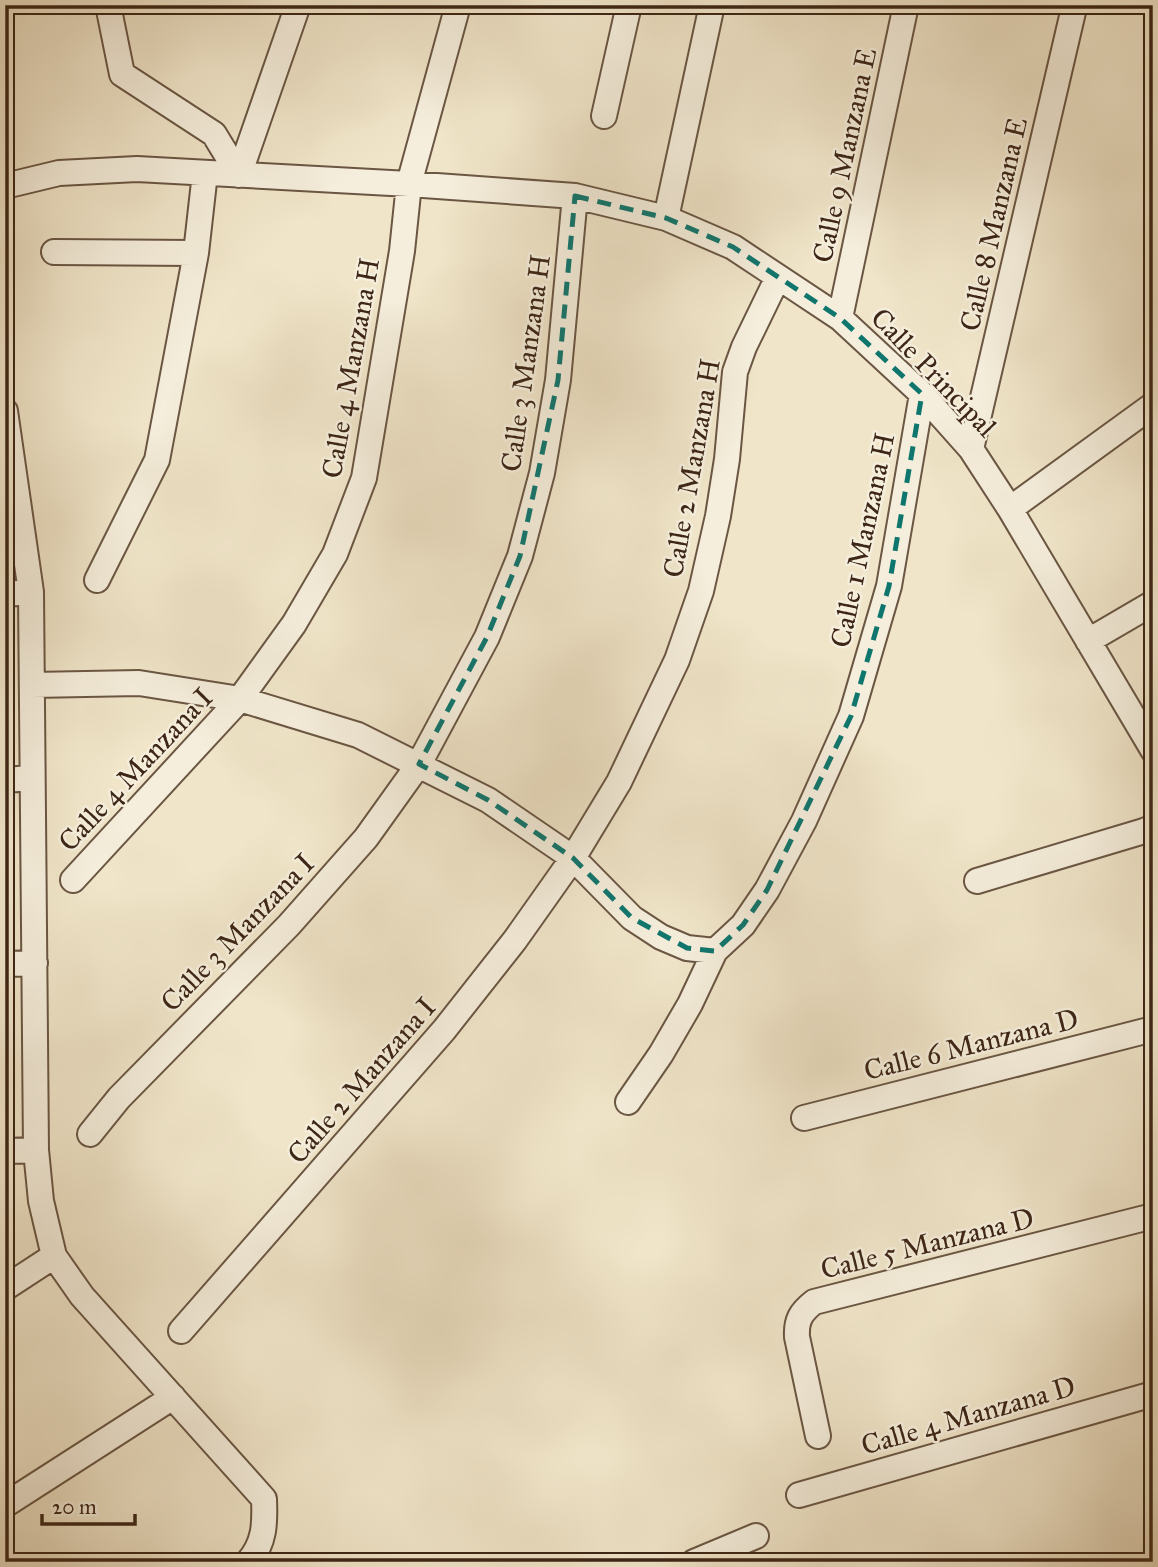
<svg xmlns="http://www.w3.org/2000/svg" width="1158" height="1567" viewBox="0 0 1158 1567" font-family="'IM FELL Great Primer',serif">
<style>
.lines{fill:none;stroke-linecap:round;stroke-linejoin:round}
.street-casing{stroke:#6a5643;stroke-width:28}
.street{stroke:#f5eedc;stroke-width:24}
.marked{fill:none;stroke:#0f766e;stroke-width:5;stroke-dasharray:14 9;stroke-linejoin:round}
.labels{text-anchor:middle;stroke-width:5;stroke-linejoin:round;paint-order:stroke}
.street-label{font-size:28px;fill:#3d2616;stroke:#f5eedc}
</style>
<rect width="100%" height="100%" fill="#f0e5c9"/>
<filter id="stains"><feTurbulence type="fractalNoise" baseFrequency=".00286" numOctaves="4"/><feColorMatrix values="0 0 0 0 .2 0 0 0 0 .09 0 0 0 0 .02 0 0 0 .5 -.17"/></filter>
<radialGradient id="worn" r=".72"><stop offset=".6" stop-color="#630" stop-opacity="0"/><stop offset="1" stop-color="#630" stop-opacity=".3"/></radialGradient>
<g class="lines">
<defs>
<path id="street" d="M108,5L122,74L214,134L239,175
M604,116L629,5
M239,175L298,5
M5,186L59,173L137,169L409,184L575,196L666,218L733,247L840,318L922,394L971,449L1010,509L1153,750
M666,218L712,5
M54,252L196,253
M840,318L906,5
M5,411L31,592L36,1150L41,1201L54,1256L82,1296L264,1499C265,1523 265,1543 248,1562
M971,449L1073,12
M1010,509L1153,405
M97,580L157,460L196,253L205,173
M5,594L31,592
M1088,641L1153,603
M32,685L139,683L240,699L358,735L488,800L573,858L632,918L661,937L687,948L715,951
M5,780L31,778
M73,880L240,699L294,624L335,554L364,478L402,251L409,184L458,5
M977,881L1144,831L1153,827
M5,964L35,963
M628,1102L661,1054L690,1004L715,951L743,925L767,890L804,821L851,716L889,586L922,394
M804,1118L1153,1029
M90,1134L119,1098L289,925L366,838L419,764L487,637L520,556L542,473L558,380L575,196
M5,1151L36,1150
M5,1288L54,1256
M181,1331L444,1030L515,940L573,858L619,782L677,660L701,591L718,516L727,459L735,372L744,347L778,277
M818,1436L797,1337C796,1320 801,1312 814,1302L1153,1216
M799,1495L1153,1394
M5,1505L173,1397
M694,1562L756,1536"/>
</defs>
<use href="#street" class="street-casing"/>
<use href="#street" class="street"/>
</g>
<path class="marked" d="M575,196L666,218L733,247L840,318L922,394L889,586L851,716L767,890L743,925L715,951L687,948L632,918L573,858L488,800L419,764L487,637L520,556L558,380Z"/>
<g class="labels">
<g class="street-label">
<text transform="translate(844 155) rotate(-78)" y="10">Calle 9 Manzana E</text>
<text transform="translate(993 224) rotate(-77)" y="10">Calle 8 Manzana E</text>
<text transform="translate(525 363) rotate(-82)" y="10">Calle 3 Manzana H</text>
<text transform="translate(350 368) rotate(-80)" y="10">Calle 4 Manzana H</text>
<text transform="translate(934 372) rotate(46)" y="10">Calle Principal</text>
<text transform="translate(691 468) rotate(-80)" y="10">Calle 2 Manzana H</text>
<text transform="translate(862 540) rotate(-78)" y="10">Calle 1 Manzana H</text>
<text transform="translate(135 769) rotate(-47)" y="10">Calle 4 Manzana I</text>
<text transform="translate(237 932) rotate(-46)" y="10">Calle 3 Manzana I</text>
<text transform="translate(971 1044) rotate(-14)" y="10">Calle 6 Manzana D</text>
<text transform="translate(361 1080) rotate(-49)" y="10">Calle 2 Manzana I</text>
<text transform="translate(927 1243) rotate(-14)" y="10">Calle 5 Manzana D</text>
<text transform="translate(968 1415) rotate(-16)" y="10">Calle 4 Manzana D</text>
</g>
</g>
<rect width="1158" height="1567" fill="none" stroke="#f0e5c9" stroke-width="28"/>
<rect x="7" y="7" width="1144" height="1553" fill="none" stroke="#3d2616" stroke-width="3.5"/>
<rect x="14" y="14" width="1130" height="1539" fill="none" stroke="#3d2616" stroke-width="2"/>
<path d="M42 1514v10h93v-10" fill="none" stroke="#3d2616" stroke-width="3.5"/>
<text x="52" y="1514" font-size="21" fill="#3d2616" stroke="#f5eedc" stroke-width="5" paint-order="stroke">20 m</text>
<rect width="100%" height="100%" filter="url(#stains)"/>
<rect width="100%" height="100%" fill="url(#worn)"/>
</svg>
